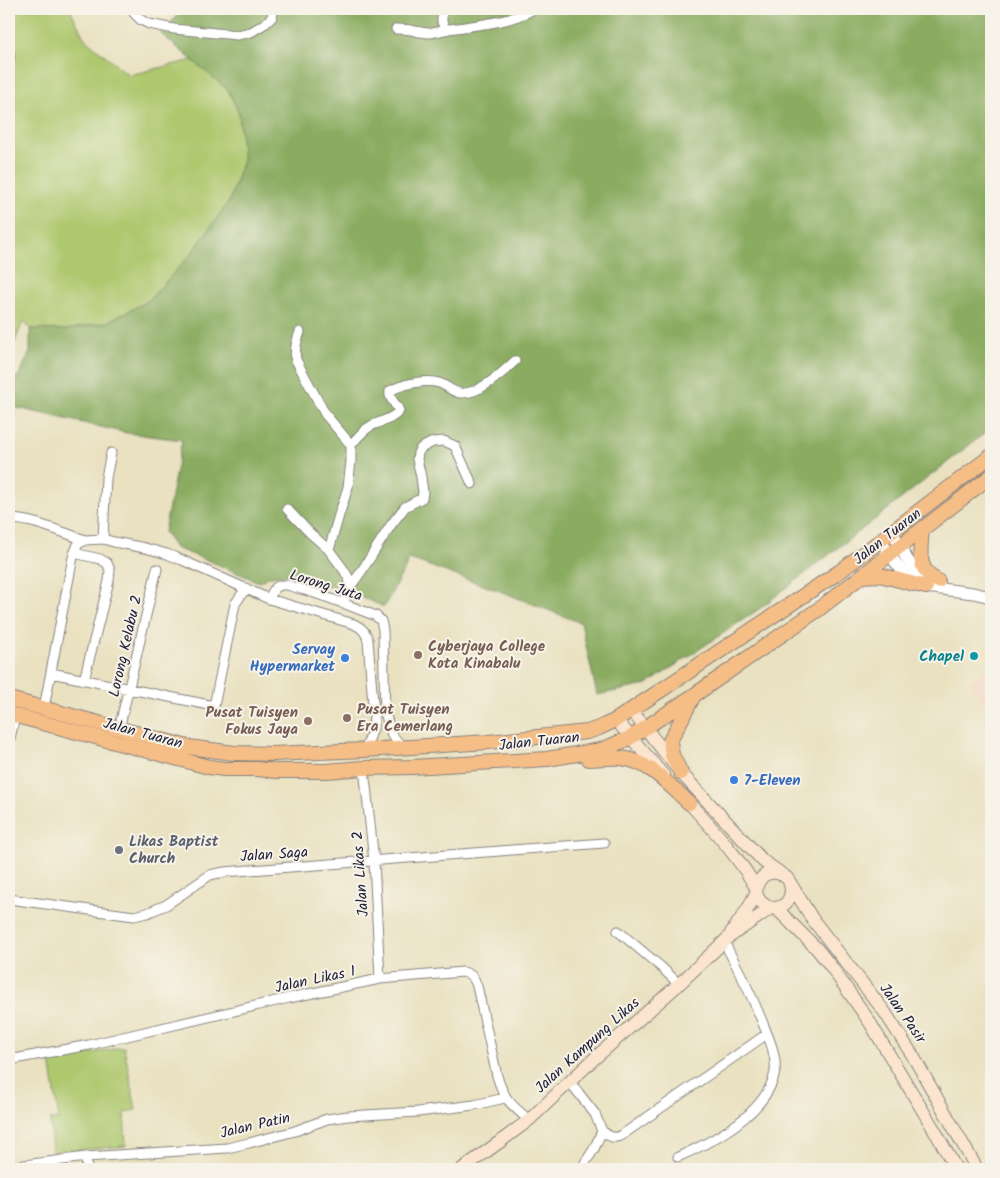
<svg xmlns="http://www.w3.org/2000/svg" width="1000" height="1178" viewBox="0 0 1000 1178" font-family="Kalam,sans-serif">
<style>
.built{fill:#f3d4bf}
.green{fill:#aec86e;stroke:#687554}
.forest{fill:#8aac61;stroke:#56674e}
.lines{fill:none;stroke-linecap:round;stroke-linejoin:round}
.minor-casing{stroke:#86827e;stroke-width:11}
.tertiary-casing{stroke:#86827e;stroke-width:13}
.secondary-casing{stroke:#86827e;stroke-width:14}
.primary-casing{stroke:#86827e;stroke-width:16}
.minor{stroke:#fff;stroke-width:9}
.tertiary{stroke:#fff;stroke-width:11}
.secondary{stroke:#fbe5cf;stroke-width:12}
.primary{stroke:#f6be87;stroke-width:14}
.education-dot{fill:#8d6e63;stroke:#f7f3e8;stroke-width:2}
.culture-dot{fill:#0f9aa8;stroke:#f7f3e8;stroke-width:2}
.shop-dot{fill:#3f7fe0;stroke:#f7f3e8;stroke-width:2}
.worship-dot{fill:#6b7280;stroke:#f7f3e8;stroke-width:2}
.labels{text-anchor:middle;stroke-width:4;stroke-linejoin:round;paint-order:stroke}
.street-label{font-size:15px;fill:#22223b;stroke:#f7f3e8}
.education-label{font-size:15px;font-weight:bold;fill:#785e54;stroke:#f7f3e8;text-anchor:start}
.shop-label{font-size:15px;font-weight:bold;fill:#366cbe;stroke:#f7f3e8;text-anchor:end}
.culture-label{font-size:15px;font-weight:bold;fill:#0d838f;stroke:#f7f3e8;text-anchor:end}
.worship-label{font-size:15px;font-weight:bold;fill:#5b616d;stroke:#f7f3e8;text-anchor:start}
</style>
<rect width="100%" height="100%" fill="#f7f3e8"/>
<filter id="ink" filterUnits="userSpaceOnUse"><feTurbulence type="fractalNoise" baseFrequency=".02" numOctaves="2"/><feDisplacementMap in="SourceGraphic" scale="10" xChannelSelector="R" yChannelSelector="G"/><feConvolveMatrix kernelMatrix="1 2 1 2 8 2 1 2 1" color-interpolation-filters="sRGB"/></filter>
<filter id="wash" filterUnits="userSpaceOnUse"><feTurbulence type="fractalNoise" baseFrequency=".0096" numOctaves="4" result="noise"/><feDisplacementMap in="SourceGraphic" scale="20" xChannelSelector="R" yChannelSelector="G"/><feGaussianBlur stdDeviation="1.12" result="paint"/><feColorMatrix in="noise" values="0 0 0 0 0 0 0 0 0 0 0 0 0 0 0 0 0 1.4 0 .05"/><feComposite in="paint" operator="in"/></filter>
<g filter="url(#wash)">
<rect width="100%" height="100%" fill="#e9e1c0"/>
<path class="built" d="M985,669L991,675V709L969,683Z"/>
<path class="green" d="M9,9H70L84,38L129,75L193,60L228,90L239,113L243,160L230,200L192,253L148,301L107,322L66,330L30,329L23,321L15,342L9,354Z
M124,1047L136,1110L124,1113L126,1146L52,1152L50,1120L59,1119L50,1061Z"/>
<path class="forest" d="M184,9H991V428L883,513L759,609L646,685L597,695L581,623L505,593L410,559L384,607L357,595L321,584L284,575L270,576L259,582L207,560L175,548L164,532L182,440L127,433L9,406V384L19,375L30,352V329L66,330L107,322L148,301L192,253L230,200L243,160L239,113L228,90L160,33Z"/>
</g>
<g filter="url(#ink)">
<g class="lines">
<defs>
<path id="minor" d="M132,9L134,13L141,20L149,24L174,29L237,35L251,32L266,23L272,17L274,9
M442,9V22L445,29
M396,29C402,29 409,29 415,31C420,32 425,33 430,33C436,33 442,30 449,29C478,25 508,23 534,9
M9,52L10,58L9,63
M300,332C296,342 294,350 296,360L325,414L351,445V461L348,487L343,503L339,515L329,550
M351,445C357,438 363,430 371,426C380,421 392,420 399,411C397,404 388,399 390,391C402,384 426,379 439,383C446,385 452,392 460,393C479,395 502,373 515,361
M287,509L310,533L329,550L344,570L348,577L350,587
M9,519C33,519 61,532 85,540
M103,539L106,478L111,453
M74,553L100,559L107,563L110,570L109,581L84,680
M269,599C272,593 274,586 282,585C287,584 293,587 297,588C324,595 350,606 376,616L381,621L383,630L385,713L392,735L402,747
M343,604L350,587L361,572L391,525L405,507L422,498L423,492L421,477L417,459L418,453L421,448L433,442L444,441L455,446L472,484
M51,673L214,706L235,604L246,588
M44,708L73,557L78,544L85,540L103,539L114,542L145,548L167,554L182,560L269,599L354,624C362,628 366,632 368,640L374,716L373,729L365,750
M119,729L157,569
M9,743L15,716
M364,768L374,861L380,979
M9,899L134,916L147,913L166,905L210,875L224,872L604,843
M618,931L661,967L679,984
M9,1060L89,1045L289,998L380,979L463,972C472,974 474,978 477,986L497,1076C504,1099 510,1104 529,1120
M570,1082L595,1114L602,1131L594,1149L581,1169
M602,1131C609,1136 614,1140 622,1135L767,1034
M86,1157L87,1169
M678,1157C712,1142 767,1113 775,1072C777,1055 768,1036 762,1021C751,994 738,968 724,942
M9,1167L86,1157L227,1148L249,1143L295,1131L327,1119L348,1116L418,1112L474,1105L505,1098"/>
<path id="tertiary" d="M893,532C900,548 911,572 929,579
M881,540L889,554L906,576L916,582L926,587L973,593L991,597"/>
<path id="secondary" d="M631,710L681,773L763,861L780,873
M616,720L664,776
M683,796C708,824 738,855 756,888
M790,884C793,895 788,906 776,908C772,908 768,907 765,905C744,892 765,860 787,878L813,920L884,1011L913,1056L977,1169
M776,908L817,949L830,965L869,1021L935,1131L956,1169
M731,933L749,907L756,893
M462,1169L501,1141L529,1120L595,1058L679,984L729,937L771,908"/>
<path id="primary" d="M922,529C921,543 917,562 928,574C930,577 935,579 938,581
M861,576L880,575L926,587
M9,699L188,747L234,753L273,754L365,750L488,742L587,732L599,728L616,720L839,572L991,456
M9,714L209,767L224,769H257L277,771H326L364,768L412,767L547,759L601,750L630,738L693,696L819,609L991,476
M589,759C599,759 611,757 621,758C649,761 669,785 689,803
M681,773L672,755L670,741L693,697"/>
</defs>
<use href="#minor" class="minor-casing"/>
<use href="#tertiary" class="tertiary-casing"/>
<use href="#secondary" class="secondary-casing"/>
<use href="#primary" class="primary-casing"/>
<use href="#minor" class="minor"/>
<use href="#tertiary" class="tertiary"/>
<use href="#secondary" class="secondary"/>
<use href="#primary" class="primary"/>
</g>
</g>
<g class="education-dot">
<circle cx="418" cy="655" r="5"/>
<circle cx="347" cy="718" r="5"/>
<circle cx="308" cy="721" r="5"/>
</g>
<circle class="culture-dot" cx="974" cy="656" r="5"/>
<g class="shop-dot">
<circle cx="345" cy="658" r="5"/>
<circle cx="734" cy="780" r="5"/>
</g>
<circle class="worship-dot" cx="119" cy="850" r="5"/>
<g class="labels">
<g class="street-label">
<text transform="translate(887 536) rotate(-38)" y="5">Jalan Tuaran</text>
<text transform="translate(326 585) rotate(17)" y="5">Lorong Juta</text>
<text transform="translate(125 646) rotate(-77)" y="5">Lorong Kelabu 2</text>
<text transform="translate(143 733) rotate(15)" y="5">Jalan Tuaran</text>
<text transform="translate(539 741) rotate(-6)" y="5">Jalan Tuaran</text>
<text transform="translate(274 854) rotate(-4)" y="5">Jalan Saga</text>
<text transform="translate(360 874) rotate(-94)" y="5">Jalan Likas 2</text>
<text transform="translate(315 979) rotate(-12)" y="5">Jalan Likas 1</text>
<text transform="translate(903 1013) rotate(55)" y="5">Jalan Pasir</text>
<text transform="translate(587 1045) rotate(-42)" y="5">Jalan Kampung Likas</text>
<text transform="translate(255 1125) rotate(-13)" y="5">Jalan Patin</text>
</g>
<g class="education-label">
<text x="428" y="651">Cyberjaya College<tspan x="428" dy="17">Kota Kinabalu</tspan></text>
<text x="357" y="714">Pusat Tuisyen<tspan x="357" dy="17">Era Cemerlang</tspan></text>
<text x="298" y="717" text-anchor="end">Pusat Tuisyen<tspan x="298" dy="17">Fokus Jaya</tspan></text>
</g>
<g class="shop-label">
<text x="335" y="654">Servay<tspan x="335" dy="17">Hypermarket</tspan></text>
<text x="744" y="785" text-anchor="start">7-Eleven</text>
</g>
<g class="culture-label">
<text x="964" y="661">Chapel</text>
</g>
<g class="worship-label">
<text x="129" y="846">Likas Baptist<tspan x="129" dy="17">Church</tspan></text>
</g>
</g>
<rect width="1000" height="1178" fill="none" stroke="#f7f3e8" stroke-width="30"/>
</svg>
